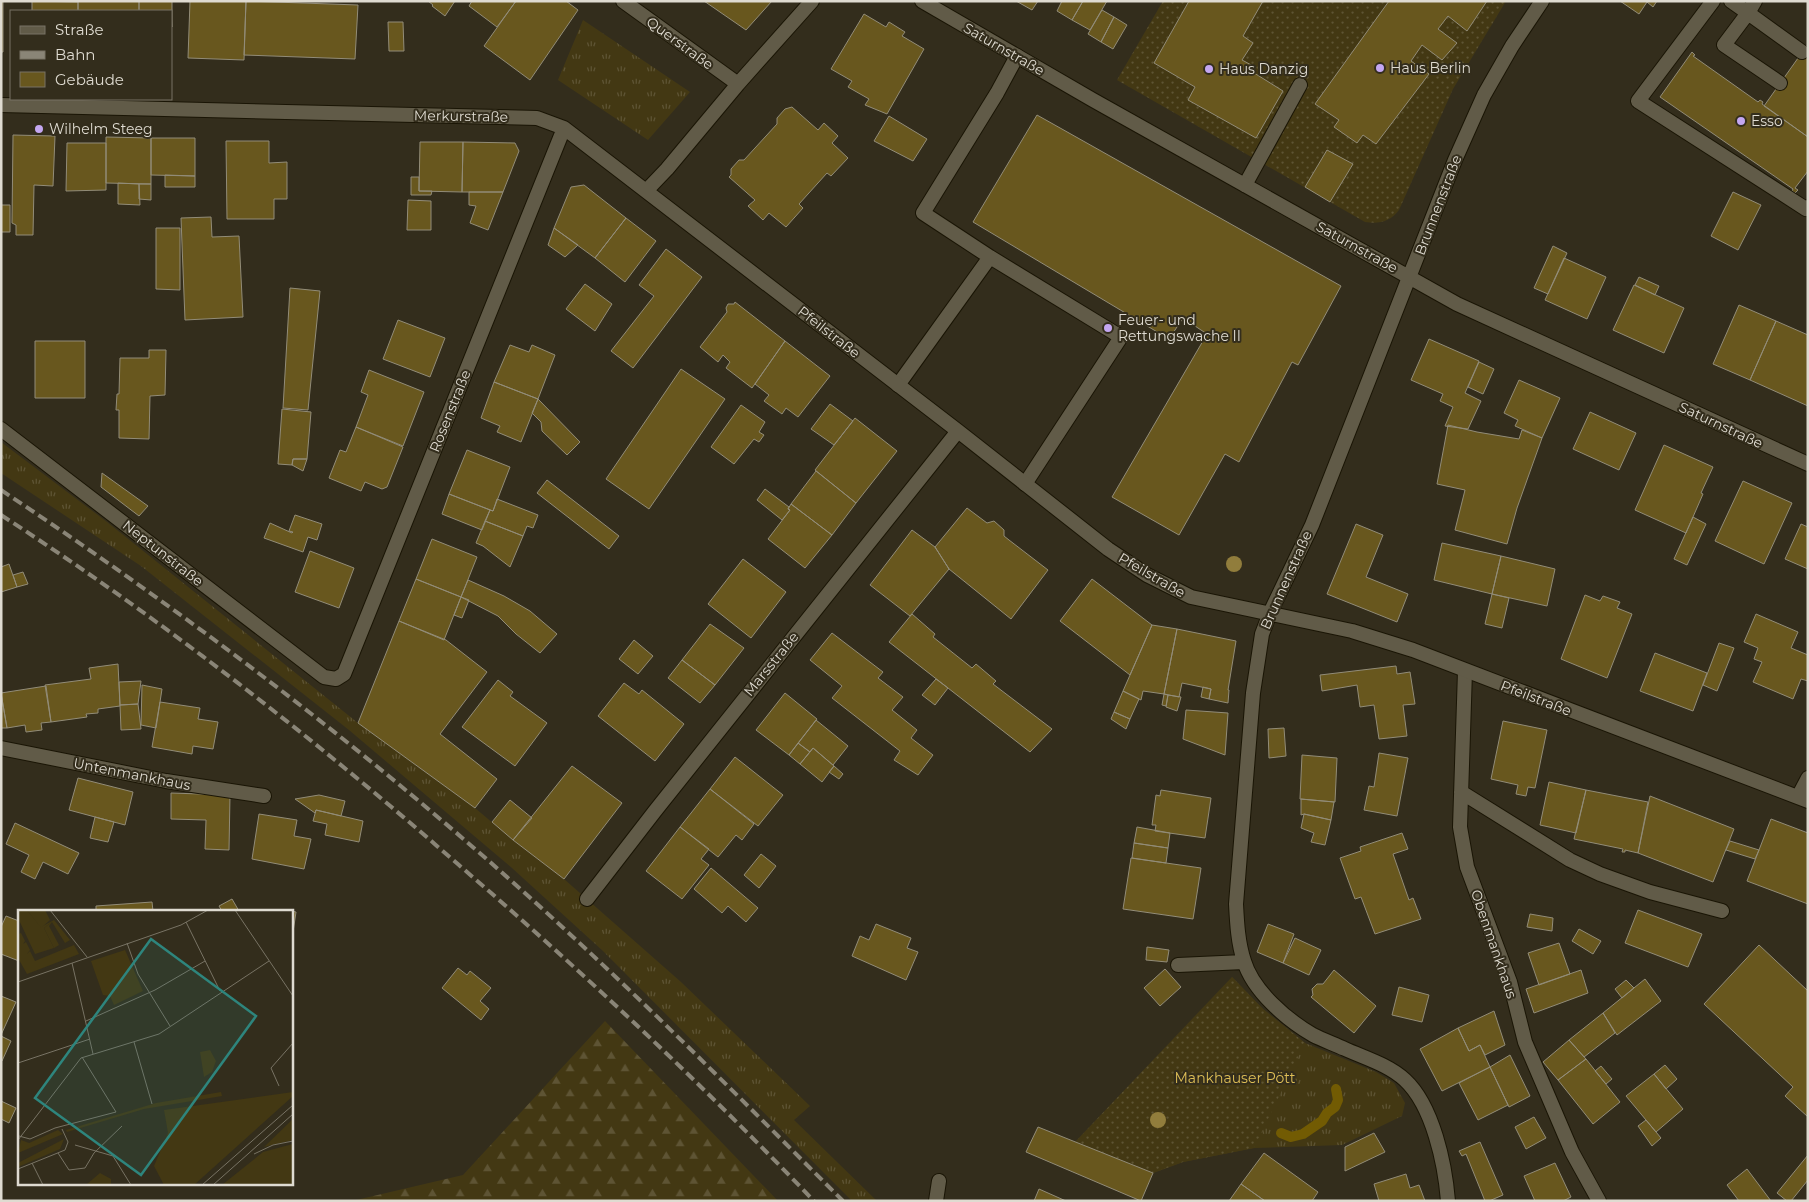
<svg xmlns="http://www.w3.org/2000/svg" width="1809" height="1202" viewBox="0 0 1809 1202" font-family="Montserrat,sans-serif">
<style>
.grass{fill:url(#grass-tufts)}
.forest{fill:url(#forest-firs)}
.garden{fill:url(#garden-dots)}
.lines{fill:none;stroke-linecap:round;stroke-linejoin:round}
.stream{stroke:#725b03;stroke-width:10}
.building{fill:#68571e;stroke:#928c78}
.service-casing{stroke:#1a1505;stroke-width:16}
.minor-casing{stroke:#1a1505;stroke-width:16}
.service{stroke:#615b48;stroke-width:14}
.minor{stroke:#615b48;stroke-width:14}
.rail{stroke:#8a8577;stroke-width:4;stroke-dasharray:10 5;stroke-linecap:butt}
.tree{fill:#917d3c}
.poi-dot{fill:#c4a7f1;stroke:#332d1c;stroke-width:2}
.labels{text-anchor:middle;stroke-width:4;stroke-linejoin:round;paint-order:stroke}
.street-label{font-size:14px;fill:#dfdbd1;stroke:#332d1c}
.poi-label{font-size:14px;fill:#dfdbd1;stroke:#332d1c;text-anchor:start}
.park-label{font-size:14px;fill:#debe56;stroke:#332d1c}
.inset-road{fill:none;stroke:#787364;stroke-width:1}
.view{fill:#2e857d;fill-opacity:0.15;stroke:#2e857d;stroke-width:2.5}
.inset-edge{fill:none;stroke:#dfdbd1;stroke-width:2.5}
</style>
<defs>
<pattern id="grass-tufts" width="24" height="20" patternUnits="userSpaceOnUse" patternTransform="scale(1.25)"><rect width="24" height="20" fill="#433813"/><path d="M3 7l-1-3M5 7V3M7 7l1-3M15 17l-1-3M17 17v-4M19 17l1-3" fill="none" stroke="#5e5434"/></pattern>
<pattern id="forest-firs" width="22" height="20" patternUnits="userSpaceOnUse" patternTransform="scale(1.25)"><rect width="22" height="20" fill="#433813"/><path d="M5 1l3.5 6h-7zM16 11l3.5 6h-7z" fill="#5e5434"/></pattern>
<pattern id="garden-dots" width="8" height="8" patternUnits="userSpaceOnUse" patternTransform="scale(1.25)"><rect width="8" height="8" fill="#433813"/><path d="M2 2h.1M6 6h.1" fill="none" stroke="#5e5434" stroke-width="1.8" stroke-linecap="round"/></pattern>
</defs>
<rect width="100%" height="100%" fill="#332d1c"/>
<path class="grass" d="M583,20L690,92L648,140L558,80Z
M1,442L107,522L358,723L475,808L513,840L564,879L681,982L810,1106L794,1120L877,1201H852L603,951L512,868L349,730L141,566L1,473Z
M1232,977L1263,1009L1305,1043L1376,1072L1394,1083L1405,1103L1402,1116L1342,1145L1254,1148L1183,1162L1153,1173Z"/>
<path class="forest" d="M605,1021L778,1201H352L463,1175Z"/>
<path class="garden" d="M1163,1H1506L1453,89L1399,210C1390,222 1379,224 1365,222L1117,80Z
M1232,977L1263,1009L1305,1043L1254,1148L1183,1162L1153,1173L1075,1142Z"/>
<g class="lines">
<path class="stream" d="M1281,1133L1291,1137L1303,1134L1322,1121L1327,1113L1335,1107L1338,1100L1336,1089"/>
</g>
<path class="building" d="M1,1H3V52H1Z
M32,1L78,2V11H32Z
M78,1H139V11H78Z
M139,1H172V27L171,11H139Z
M190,1H246L244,60L188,58Z
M246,1L358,5L355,59L244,55Z
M428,1H455L445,16L432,6L433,5Z
M472,1H516L497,27L469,6Z
M516,1H566L578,10L530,80L484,46Z
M704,1H772L746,30Z
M1016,1H1038L1032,10Z
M1062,1H1083L1072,20L1057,11Z
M1083,1H1107L1090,30L1072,20Z
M1189,1H1263L1243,36L1253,43L1242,60L1255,67L1251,71L1283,91L1256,138L1188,100L1195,87L1154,63Z
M1389,1H1487L1467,31L1448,16L1438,29L1457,43L1442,60L1422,45L1411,61L1429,74L1376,144L1363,135L1357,143L1334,127L1339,120L1315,104Z
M1620,1H1657L1653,7L1647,2L1639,14Z
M1102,10L1114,17L1101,42L1088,34Z
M864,14L886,27L889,22L905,32L902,36L924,49L887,114L865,105L869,99L848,87L852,81L831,69Z
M1114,17L1127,25L1113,49L1101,42Z
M388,22H403L404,51H389Z
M1808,44V137L1764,106Z
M1692,52L1695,55L1693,56L1758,102L1760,100L1763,102L1762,104L1808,137V171L1795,188L1798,190L1795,193L1792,191L1793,189L1660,97Z
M792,107L818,130L824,123L838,136L832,143L848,158L831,176L827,173L799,204L803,208L786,227L769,213L763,220L748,206L755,200L729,177L731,175V169L739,160H744L777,124V118L785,109Z
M1037,115L1341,286L1298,365L1292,362L1239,462L1225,454L1179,535L1112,497L1207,334L1183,318L1169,339L973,222Z
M889,116L927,139L913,161L874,141Z
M13,135L55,136L53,186L34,185L33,235H16V225L12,223Z
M106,137L151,138V184L106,183Z
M151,138H195V176L151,175Z
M226,141H269V163L287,162V199H274V219H227Z
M420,142H463L462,192L419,191Z
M463,142L515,143L519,151L503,192H462Z
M67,143H106V190L66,191Z
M1327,150L1353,164L1330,202L1305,187Z
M165,175L195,176V187H165Z
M411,177H419V191H432L431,195H411Z
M118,183L139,184L140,205L118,204Z
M139,184H151V200L139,199Z
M584,185L626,218L595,258L554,228L571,187Z
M469,192H503L488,230L470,223L476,206L469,205Z
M1733,192L1761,205L1738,250L1711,236Z
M408,200L431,201V230H407Z
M1,205H10V232H1Z
M211,217L212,237L239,236L243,317L185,320L181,218Z
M626,218L656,241L625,282L595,258Z
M156,228H180V290L156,289Z
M554,228L578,245L565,257L548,245Z
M1553,246L1567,253L1548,294L1534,288Z
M666,249L702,277L633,368L611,351L654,296L639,285Z
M1564,258L1606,277L1587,319L1545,300Z
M1639,277L1659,286L1655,295L1635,285Z
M585,284L612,304L595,331L566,309Z
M1634,285L1684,308L1664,353L1613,330Z
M290,288L320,291L308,410L283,408Z
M735,302L785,341L752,388L726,368L730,362L723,355L718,362L700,347L727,312L726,308L728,304H734Z
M1739,305L1776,321L1750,380L1713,364Z
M398,320L445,338L430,377L383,359Z
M1776,321L1808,335V406L1750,380Z
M1429,339L1479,361L1465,393L1481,401L1468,429L1445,426L1453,407L1440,401L1443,394L1411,380Z
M35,341H85V398H35Z
M785,341L830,376L798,417L786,408L782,414L764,401L769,395L755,384Z
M510,345L529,352L532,345L555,355L538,399L494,382Z
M149,350H166L165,395L150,396L149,439L119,438V410H116L117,394H119L120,358H149Z
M1479,362L1494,369L1483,394L1468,387Z
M681,369L725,399L649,509L606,479Z
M369,370L424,392L403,446L356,427L368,395L361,392Z
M1519,380L1560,398L1542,438L1515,426L1518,420L1504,413Z
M494,382L538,399L521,442L497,432L500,426L481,418Z
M538,399L580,442L567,455L542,431L541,422L532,413Z
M830,404L853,421L834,445L811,429Z
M741,405L765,422L759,432L764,435L759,442L754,439L734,464L711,447Z
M282,409L311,412L307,459H293L292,465L278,464Z
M1590,412L1636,433L1619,470L1573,449Z
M855,418L897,451L856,503L815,470Z
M1448,425L1477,432L1519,439L1522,430L1542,438L1517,508L1507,544L1455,530L1465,490L1437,484Z
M356,427L403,447L387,487L382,489L365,482L361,491L329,478L340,450L346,452Z
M1664,445L1713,467L1701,493L1703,494L1686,533L1635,510Z
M467,450L510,467L493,511L449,494Z
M293,459H307L303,471L292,465Z
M816,471L856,503L832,535L791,504Z
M102,473L148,506L139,516L101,487Z
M547,480L619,536L609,549L537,493Z
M1743,481L1792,503L1764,564L1715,541Z
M765,489L789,507L788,509L790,510L782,520L757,500Z
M449,494L490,510L482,530L442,514Z
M497,499L538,515L533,528L527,526L523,536L485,521L490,510L493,511Z
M791,504L832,535L805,568L768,539L790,510L788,509Z
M967,508L987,523L994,521L1004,530V536L1009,540L1048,570L1011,619L949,569L935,547Z
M295,515L322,524L317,540L308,537L303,552L264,538L270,523L292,533L293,532L289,531Z
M1693,517L1706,524L1687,565L1674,559Z
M485,521L523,536L510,567L483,546L476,543Z
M1356,524L1383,535L1366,577L1408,594L1397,622L1327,594Z
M1801,524L1808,527V569L1785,559Z
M912,530L935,547L949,569L910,616L870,585Z
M432,539L477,557L461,597L416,579Z
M1442,543L1501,556L1492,594L1434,580Z
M310,551L354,568L339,608L295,592Z
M1501,556L1555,569L1547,606L1492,594Z
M743,559L786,592L751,638L708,604Z
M9,564L17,587L1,592V567Z
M23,572L28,584L17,587L13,575Z
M416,579L461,597L444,640L399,621Z
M1092,579L1152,625L1130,675L1060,621Z
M468,580L504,596L530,611L557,634L540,653L516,634L498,616L461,597Z
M1492,594L1509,598L1502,628L1485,624Z
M1585,595L1600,601L1603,596L1620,602L1617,608L1632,614L1607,678L1561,659Z
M461,597L469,600L462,618L454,615Z
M912,614L935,634L933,637L972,668L976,664L996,681L993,684L1052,729L1030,752L889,642Z
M1756,614L1798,632L1791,648L1808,655V681L1801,679L1793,699L1753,682L1762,662L1754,659L1758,648L1744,642Z
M399,621L446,640L487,672L440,734L497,779L475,808L358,723Z
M710,624L744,648L715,685L682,660Z
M1152,625L1177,629L1164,694L1143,691L1141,700L1123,691Z
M1177,629L1236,641L1228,690H1229L1228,703L1209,699L1211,689L1182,683L1179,697L1164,694Z
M832,633L883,672L878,678L903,697L892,710L917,730L911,738L933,755L918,775L894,760L900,751L832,698L842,686L810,660Z
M634,640L653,656L638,674L619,659Z
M1719,643L1734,648L1717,691L1703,685Z
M1655,653L1707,673L1693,711L1640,691Z
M682,660L715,685L700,703L668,678Z
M118,664L120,706L98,709V713L86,714L87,717L51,722L45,685L91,679L89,668Z
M1396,666L1397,674L1410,672L1415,704L1403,705L1407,736L1379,739L1374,705L1360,707L1357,685L1322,691L1320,675Z
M936,679L948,688L935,705L922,695Z
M498,680L513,692L510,696L547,723L515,766L462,727Z
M141,681L138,704L120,705L119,682Z
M624,683L639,694L642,690L684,724L655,761L598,716Z
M142,685L162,689L156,728L141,725Z
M46,686L51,722L41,723L42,730L26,732L25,725L7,728L1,693Z
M1203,687L1211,689L1209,699L1201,697Z
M1123,691L1139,699L1130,719L1114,712Z
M1,693L7,728H1Z
M785,693L817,719L789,755L756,730Z
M1164,694L1168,695L1166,706L1162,705Z
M1168,695L1181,697L1177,711L1166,707Z
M160,702L200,708L198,719L218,722L213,749L193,746L192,754L152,747Z
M138,704L141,729L121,730L120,705Z
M1186,710L1228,713L1225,755L1183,739Z
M1114,712L1130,719L1126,729L1111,719Z
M816,720L848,746L833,765L813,748L810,752L798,743Z
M1503,721L1547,730L1535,788L1528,787L1526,796L1516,794L1518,785L1491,779Z
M1284,728L1286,756L1269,758L1268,729Z
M798,743L810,752L800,764L789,755Z
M813,748L834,766L822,782L800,764Z
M1379,753L1408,758L1397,816L1364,810L1369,786L1374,787Z
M1302,755L1337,758L1335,802L1300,799Z
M735,757L783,795L758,826L710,789Z
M572,766L622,803L564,879L513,840Z
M834,766L843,774L839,779L829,772Z
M78,778L133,792L125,825L69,810Z
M1549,782L1586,790L1576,833L1540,825Z
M710,789L754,824L742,840L736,835L718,857L680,827Z
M1161,790L1211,798L1205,838L1155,831L1156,825H1152L1156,795L1160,796Z
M1586,790L1648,802L1638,853L1625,850V852H1622L1623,849L1574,839Z
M171,793L230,795L229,850L205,849L206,820L171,819Z
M319,795L345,801L341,816L316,810L315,813L295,799Z
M1650,796L1734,829L1713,882L1638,853Z
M1301,799L1334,802L1331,820L1304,814L1301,815Z
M510,800L532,818L513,840L492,822Z
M316,810L363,821L359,842L325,835L327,824L313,821Z
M259,814L297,820L294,836L311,839L304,869L252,859Z
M1304,814L1331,820L1325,845L1311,842L1314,833L1301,828Z
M95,817L114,822L108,842L90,838Z
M1771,819L1808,833V904L1747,881Z
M15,823L79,853L68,874L43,862L35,879L21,872L29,855L6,844Z
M680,827L709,849L701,859L709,865L682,899L646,871Z
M1137,827L1170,833L1168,848L1134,843Z
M1402,833L1408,849L1393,854L1409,900L1413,898L1421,919L1375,934L1361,897L1355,899L1340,858L1361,851L1360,847Z
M1730,841L1759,850L1755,859L1726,850Z
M1134,843L1168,848L1166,863L1132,858Z
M761,854L776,866L759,888L744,875Z
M1131,858L1201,868L1193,919L1123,909Z
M711,868L758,908L746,922L728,906L722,913L694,889Z
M232,899L239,911H222L219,906Z
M152,902L153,911H96V906Z
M1638,910L1702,934L1688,967L1625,943Z
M291,911L296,912L293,932H291Z
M1530,914L1553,918L1552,931L1527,927Z
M6,916L19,921V961L1,954V927Z
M876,924L911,938L907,948L918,952L906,980L852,956L860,936L869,940Z
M1268,924L1294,934L1283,963L1257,952Z
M1579,929L1601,941L1593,954L1572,941Z
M1295,938L1321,950L1309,975L1283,963Z
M1559,943L1570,974L1539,985L1528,953Z
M1759,945L1808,991V1117L1785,1096L1793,1087L1704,1004Z
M1147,947L1169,950L1167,962L1146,960Z
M458,968L467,975L470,971L491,988L480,1001L489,1009L481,1020L442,988Z
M1165,969L1181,987L1160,1006L1144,988Z
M1334,970L1376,1006L1354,1033L1311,997L1313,995L1312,989L1317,984H1323Z
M1581,970L1588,993L1534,1013L1526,989Z
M1645,979L1661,1001L1617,1035L1603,1013Z
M1626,980L1634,988L1622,998L1615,989Z
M1399,987L1429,995L1422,1022L1392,1015Z
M1,996L16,1002L1,1035Z
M1494,1011L1505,1045L1485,1055L1480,1045L1469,1051L1458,1028Z
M1603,1013L1615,1033L1584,1057L1569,1040Z
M1458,1028L1469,1051L1480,1045L1490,1067L1442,1091L1420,1049Z
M1,1036L11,1041L2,1061H1Z
M1569,1040L1586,1059L1558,1080L1543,1062Z
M1510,1055L1530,1096L1509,1107L1490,1067Z
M1586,1059L1620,1102L1593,1124L1558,1080Z
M1665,1065L1677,1079L1666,1089L1654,1074Z
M1601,1066L1612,1079L1606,1084L1595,1071Z
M1490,1067L1508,1105L1478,1120L1459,1083Z
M1654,1074L1683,1109L1656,1132L1626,1096Z
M1,1101L16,1108L9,1123L1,1119Z
M1534,1117L1546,1138L1526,1149L1515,1127Z
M1646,1120L1661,1138L1652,1146L1638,1126Z
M1038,1127L1153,1173L1141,1201L1026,1152Z
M1374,1133L1385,1152L1345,1171V1147Z
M1480,1142L1503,1195L1489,1201H1485L1466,1154L1462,1156L1459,1151Z
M1264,1153L1318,1192L1312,1201H1265L1241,1184Z
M1808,1155V1180L1791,1201H1787L1777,1193Z
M1555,1163L1571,1197L1563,1201H1535L1524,1176Z
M1747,1169L1771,1201H1739L1727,1185Z
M1406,1174L1410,1188L1419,1185L1425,1201H1379L1374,1184Z
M1241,1184L1265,1201H1229Z
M1039,1189L1066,1201H1034Z"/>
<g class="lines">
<defs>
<path id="service" d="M1713,1L1638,101L1806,209L1808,207
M1731,1L1748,13L1755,1
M1017,56L997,93L923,213L990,257L1121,337L1025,484
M1780,83L1724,45L1748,13L1802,52
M1245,185L1300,85
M898,385L990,257
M1270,613L1262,634L1253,693L1236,904C1237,923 1238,943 1244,961C1253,991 1287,1020 1313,1035C1323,1040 1334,1044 1345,1049C1365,1058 1389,1065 1405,1080C1433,1106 1445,1164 1448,1201
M1465,671L1460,827L1467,867L1510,982L1525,1042L1572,1152L1599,1201
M1461,792L1570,860L1600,874L1650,892L1722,911
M1178,965L1244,962
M936,1201L939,1181"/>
<path id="minor" d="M623,1L738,84
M922,1L1093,100L1457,304L1808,464
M1,105L537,118L564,128L958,431L1108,549L1147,575L1191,597L1352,631L1413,650L1808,801
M646,191L667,169L738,84L812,1
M1,429L324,677L336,679L344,674L564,128
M1270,613L1312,525L1455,160L1484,95L1512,46L1542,1
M1,748L166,781L264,796
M1798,797L1808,778
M587,899L655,811L958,431"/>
</defs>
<use href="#service" class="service-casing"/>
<use href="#minor" class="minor-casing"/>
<use href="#service" class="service"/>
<use href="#minor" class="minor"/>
<path class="rail" d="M1,490C189,615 369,752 536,903C642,999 742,1100 843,1201
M1,515C163,620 315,739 460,866C583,972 702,1084 814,1201"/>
</g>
<g class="tree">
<circle cx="1234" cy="564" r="8"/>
<circle cx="1158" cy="1120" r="8"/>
</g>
<g class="poi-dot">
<circle cx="1380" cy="68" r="5"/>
<circle cx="1209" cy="69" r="5"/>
<circle cx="1741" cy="121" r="5"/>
<circle cx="39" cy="129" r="5"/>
<circle cx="1108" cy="328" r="5"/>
</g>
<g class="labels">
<g class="street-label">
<text transform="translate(680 43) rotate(36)" y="5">Querstraße</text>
<text transform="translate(1004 49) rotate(30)" y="5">Saturnstraße</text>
<text transform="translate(461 116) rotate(1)" y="5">Merkurstraße</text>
<text transform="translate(1438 205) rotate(-69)" y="5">Brunnenstraße</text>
<text transform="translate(1357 247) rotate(29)" y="5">Saturnstraße</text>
<text transform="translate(829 332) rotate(38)" y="5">Pfeilstraße</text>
<text transform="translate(450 411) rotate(-68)" y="5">Rosenstraße</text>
<text transform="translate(1721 425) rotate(25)" y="5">Saturnstraße</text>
<text transform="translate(163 553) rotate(38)" y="5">Neptunstraße</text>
<text transform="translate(1152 575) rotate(30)" y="5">Pfeilstraße</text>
<text transform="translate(1286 580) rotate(-66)" y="5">Brunnenstraße</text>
<text transform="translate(771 664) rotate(-51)" y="5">Marsstraße</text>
<text transform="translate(1536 698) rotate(21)" y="5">Pfeilstraße</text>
<text transform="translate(132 774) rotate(11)" y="5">Untenmankhaus</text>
<text transform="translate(1494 944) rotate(71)" y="5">Obenmankhaus</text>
</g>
<g class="poi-label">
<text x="1390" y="73">Haus Berlin</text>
<text x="1219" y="74">Haus Danzig</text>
<text x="1751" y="126">Esso</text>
<text x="49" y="134">Wilhelm Steeg</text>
<text x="1118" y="325">Feuer- und<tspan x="1118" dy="16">Rettungswache II</tspan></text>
</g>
<g class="park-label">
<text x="1235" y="1083">Mankhauser Pött</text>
</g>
</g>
<g transform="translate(18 910)">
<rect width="275" height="275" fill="#332d1c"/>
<path d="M0,0H9L23,17L36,10L52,30L47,33L34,12L26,18L36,38L17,44L0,8ZM3,23L7,31L5,34L8,32L12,40L9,44L12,41L17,51L56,35L61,44L9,64L0,48V24ZM203,182L204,186L126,199L49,222L48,220L138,193ZM275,209V230L246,237ZM40,220L45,224L0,243L3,230L11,233Z" fill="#433813"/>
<path d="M275,182V186L176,275H146L136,256L150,223L146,200ZM46,229L42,239L0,257V253ZM275,234V275H204L245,242Z" fill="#433813"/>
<path d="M9,0H27L32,10L23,18ZM34,12L31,16L41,35L36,38L26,18ZM107,40L125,81L96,95L92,86L85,85L73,51ZM192,140L198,151L194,162L186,167L182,142ZM82,263L93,269V275H68Z" fill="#433813"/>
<path class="inset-road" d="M32,0L69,47M217,0L275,86M168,12L202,81M109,33L120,64L152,116M54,53L75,144M0,72L163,15L190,0M68,111L137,80L187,51M116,132L134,194M0,153L72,129M261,176L253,158L275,133M1,226L12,229L37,218L98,202L64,147M0,230L63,148L141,124L251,51M57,235L95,246L113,275M40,243L51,260L67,258L76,243L104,216M236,244L255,235L275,231M14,253L25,275M0,259L47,240L50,232L44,219M184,275L275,195M195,275L275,204"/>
<path class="view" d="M133,29L238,106L123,265L17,188Z"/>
<rect width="275" height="275" class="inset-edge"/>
</g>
<rect width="1809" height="1202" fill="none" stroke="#dfdbd1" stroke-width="5"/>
<rect x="10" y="10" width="162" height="90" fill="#332d1c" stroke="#787364"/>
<rect x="20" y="26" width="25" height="8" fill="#615b48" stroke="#787364"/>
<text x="55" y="35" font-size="15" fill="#dfdbd1">Straße</text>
<rect x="20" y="51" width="25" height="8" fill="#8a8577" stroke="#787364"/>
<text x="55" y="60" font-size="15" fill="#dfdbd1">Bahn</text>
<rect x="20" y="72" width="25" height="15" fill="#68571e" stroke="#787364"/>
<text x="55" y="85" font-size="15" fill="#dfdbd1">Gebäude</text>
</svg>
